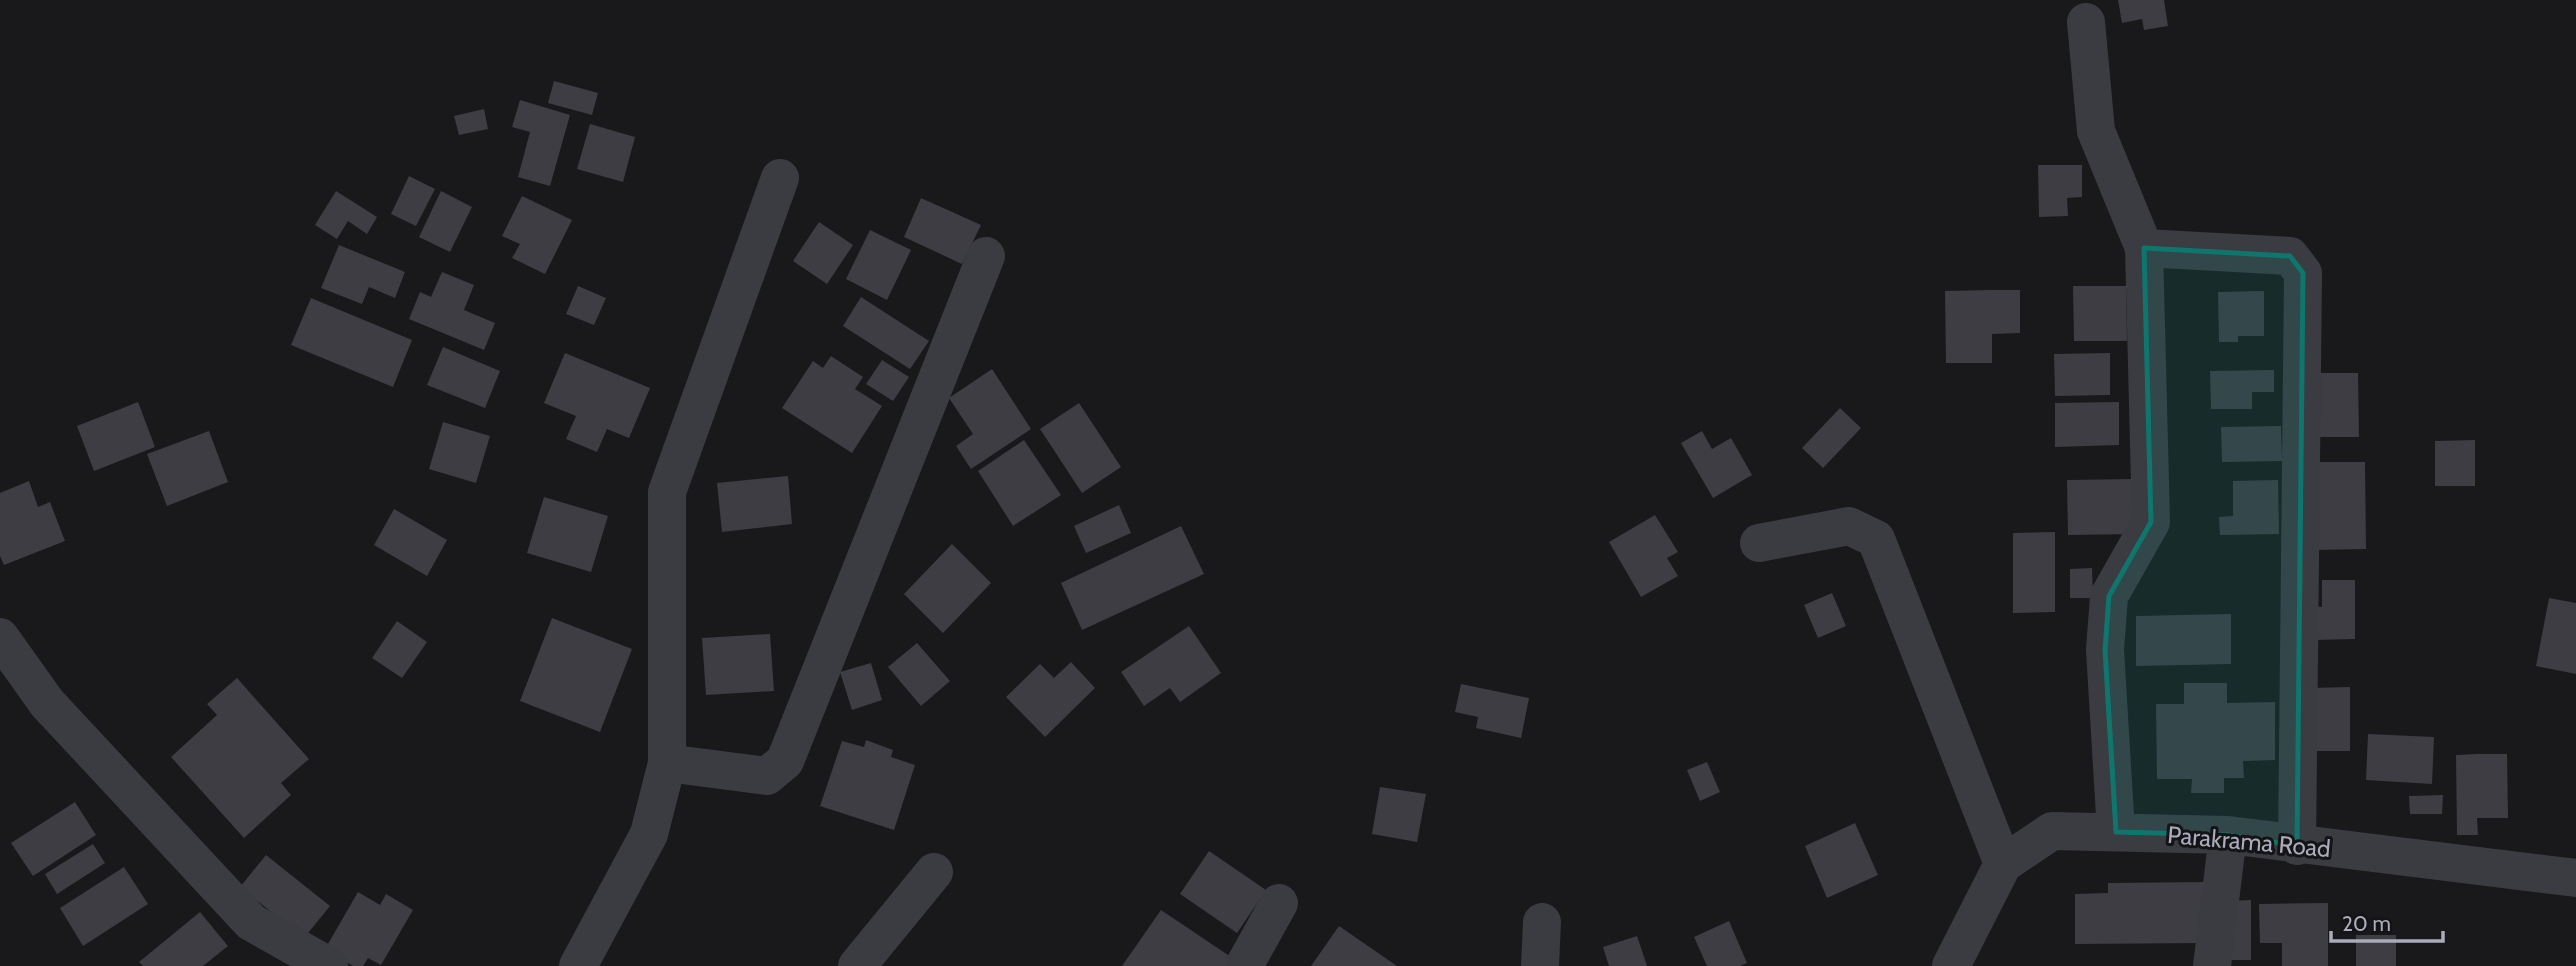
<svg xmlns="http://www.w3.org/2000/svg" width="2576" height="966" viewBox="0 0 2576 966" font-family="Cabin,sans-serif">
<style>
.building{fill:#3e3d43}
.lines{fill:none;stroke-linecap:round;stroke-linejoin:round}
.minor{stroke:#3b3b42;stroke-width:38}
.marked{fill:#0f766e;fill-opacity:0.2;stroke:#0f766e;stroke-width:5;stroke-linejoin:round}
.labels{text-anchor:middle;stroke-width:6;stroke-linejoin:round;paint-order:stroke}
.street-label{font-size:24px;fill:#aaabbb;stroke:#141316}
</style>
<rect width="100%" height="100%" fill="#19181b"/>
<path class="building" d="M2118,0H2164L2168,26L2144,30L2142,19L2122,23Z
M554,81L598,93L592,115L548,103Z
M520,100L570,115L550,186L518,177L530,132L512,127Z
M484,109L488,129L459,135L454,116Z
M590,124L635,137L623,182L577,169Z
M2038,165H2082V197L2067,198L2068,216L2039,217Z
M409,176L435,189L416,226L391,214Z
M336,191L377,217L367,234L348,221L337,239L315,225Z
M441,191L472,207L450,252L419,237Z
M522,196L572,220L545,274L512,258L520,244L502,236Z
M921,198L981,225L962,264L904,237Z
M819,222L853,245L827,284L793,261Z
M870,230L911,250L887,300L846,279Z
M339,245L405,272L395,298L369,287L362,304L321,288Z
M442,272L474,285L464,310L495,323L484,350L409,319L420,292L431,297Z
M578,286L606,298L594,325L566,314Z
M2073,286H2126L2127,341H2074Z
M1991,290H2020V333L1992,334V363H1946L1945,291Z
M2264,291V336H2238V342H2219L2218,292Z
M861,297L929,341L910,369L843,326Z
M311,298L412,340L393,387L291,345Z
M443,347L500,371L485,408L427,385Z
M565,353L650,388L629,438L607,429L597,452L566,439L576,416L544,403Z
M2110,353V395L2055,396L2054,354Z
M831,356L863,377L855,389L882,406L852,453L782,408L813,361L823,368Z
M882,360L909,377L893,401L866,384Z
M992,369L1031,429L971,469L956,446L973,434L949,398Z
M2274,370V392H2252V409H2211L2210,371Z
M2316,373H2358L2359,437H2316Z
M138,402L155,447L94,471L77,426Z
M2119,402V445L2055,447V403Z
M1079,403L1121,467L1082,493L1040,429Z
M1840,408L1861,428L1823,468L1802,448Z
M443,422L490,436L476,483L429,469Z
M2281,426L2282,461L2222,462L2221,427Z
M209,431L228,482L167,506L147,454Z
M1702,431L1712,449L1731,438L1752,475L1713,498L1681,443Z
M1024,440L1061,495L1013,526L978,471Z
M2475,440V486H2435V441Z
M2312,462H2365L2366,549L2313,550Z
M788,476L792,524L722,532L717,483Z
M2134,479V534L2068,535L2067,480Z
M2278,480L2279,534L2220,535L2219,517L2233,516V481Z
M29,481L38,507L50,502L65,541L4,565L0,556V493Z
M544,497L608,516L591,572L527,553Z
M1119,505L1131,533L1086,553L1074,526Z
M394,509L447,540L427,576L374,545Z
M1655,515L1678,552L1667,558L1678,576L1641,597L1609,542Z
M1181,526L1204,574L1082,630L1061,583Z
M2055,532V612L2013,613V533Z
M952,544L991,583L943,633L904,594Z
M2092,568L2093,598H2070V569Z
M2322,580H2355V639L2313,640L2312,606L2322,607Z
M1832,593L1846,626L1818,638L1804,605Z
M2549,598L2576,603V674L2536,666Z
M2231,614V664L2136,666V616Z
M552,618L632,649L600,732L520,701Z
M397,621L427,642L402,678L372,658Z
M1189,626L1221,673L1180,702L1170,688L1144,706L1121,672Z
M770,634L774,691L706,695L702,638Z
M917,643L950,681L921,706L888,667Z
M1071,662L1095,688L1045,737L1006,697L1040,664L1054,678Z
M871,663L882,700L852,710L840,672Z
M237,678L309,759L281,783L291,795L244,838L171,757L217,715L207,704Z
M2184,683H2227V703L2275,702V760L2243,761L2244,778H2224V793H2191L2192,779H2157L2156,704H2184Z
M1461,684L1529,698L1521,738L1476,728L1478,717L1455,712Z
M2350,687V751H2310L2309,688Z
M2368,734L2434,737L2432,784L2366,780Z
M866,740L893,750L891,757L915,765L894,830L820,806L842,741L864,747Z
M2477,754H2507L2508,818H2477L2478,835H2457L2456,755Z
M1707,762L1720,792L1700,801L1687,770Z
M1380,787L1426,794L1417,842L1372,834Z
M2443,795L2442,814H2410L2409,796Z
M75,802L96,835L33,876L11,843Z
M1855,823L1878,875L1827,898L1805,846Z
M93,844L105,863L57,894L45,874Z
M1209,851L1266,890L1237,933L1180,894Z
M266,855L330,906L304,938L240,887Z
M124,867L148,904L83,946L60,908Z
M2207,882V943L2075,944V894L2108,893V883Z
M358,892L380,905L386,894L413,910L381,965L368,958L363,966H353L325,949Z
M2251,900V960H2228V901Z
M2328,903V966H2282V943H2260L2259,904Z
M1161,910L1234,959L1229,966H1122Z
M200,912L228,946L203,966H143L139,962Z
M1729,921L1747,963L1740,966H1707L1694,937Z
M1339,926L1397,966H1311Z
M2356,935H2396V966H2356Z
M1637,936L1647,966H1609L1603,947Z"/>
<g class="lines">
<path class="minor" d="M2086,22L2096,131L2144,248L2151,522L2109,596L2105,650L2116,832
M2144,248L2290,256L2303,273L2297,846
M1759,543L1849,526L1876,539L2003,864
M0,637L47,703L251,922L329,966
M667,763L767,776L785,761L986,256
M578,966L649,834L667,763V492L780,178
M857,966L934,872
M1244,966L1279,903
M1540,966L1542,922
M1951,966L2003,864L2052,831L2228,835L2576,878
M2212,966L2228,835"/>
</g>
<path class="marked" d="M2144,248L2290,256L2303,273L2297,846L2228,835L2116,832L2105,650L2109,596L2151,522Z"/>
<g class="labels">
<g class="street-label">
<text transform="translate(2249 842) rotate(5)" y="8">Parakrama Road</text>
</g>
</g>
<path d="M2331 931v10h112v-10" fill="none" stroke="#aaabbb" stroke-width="3.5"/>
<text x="2342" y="931" font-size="21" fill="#aaabbb" stroke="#141316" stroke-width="5" paint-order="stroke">20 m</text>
</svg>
